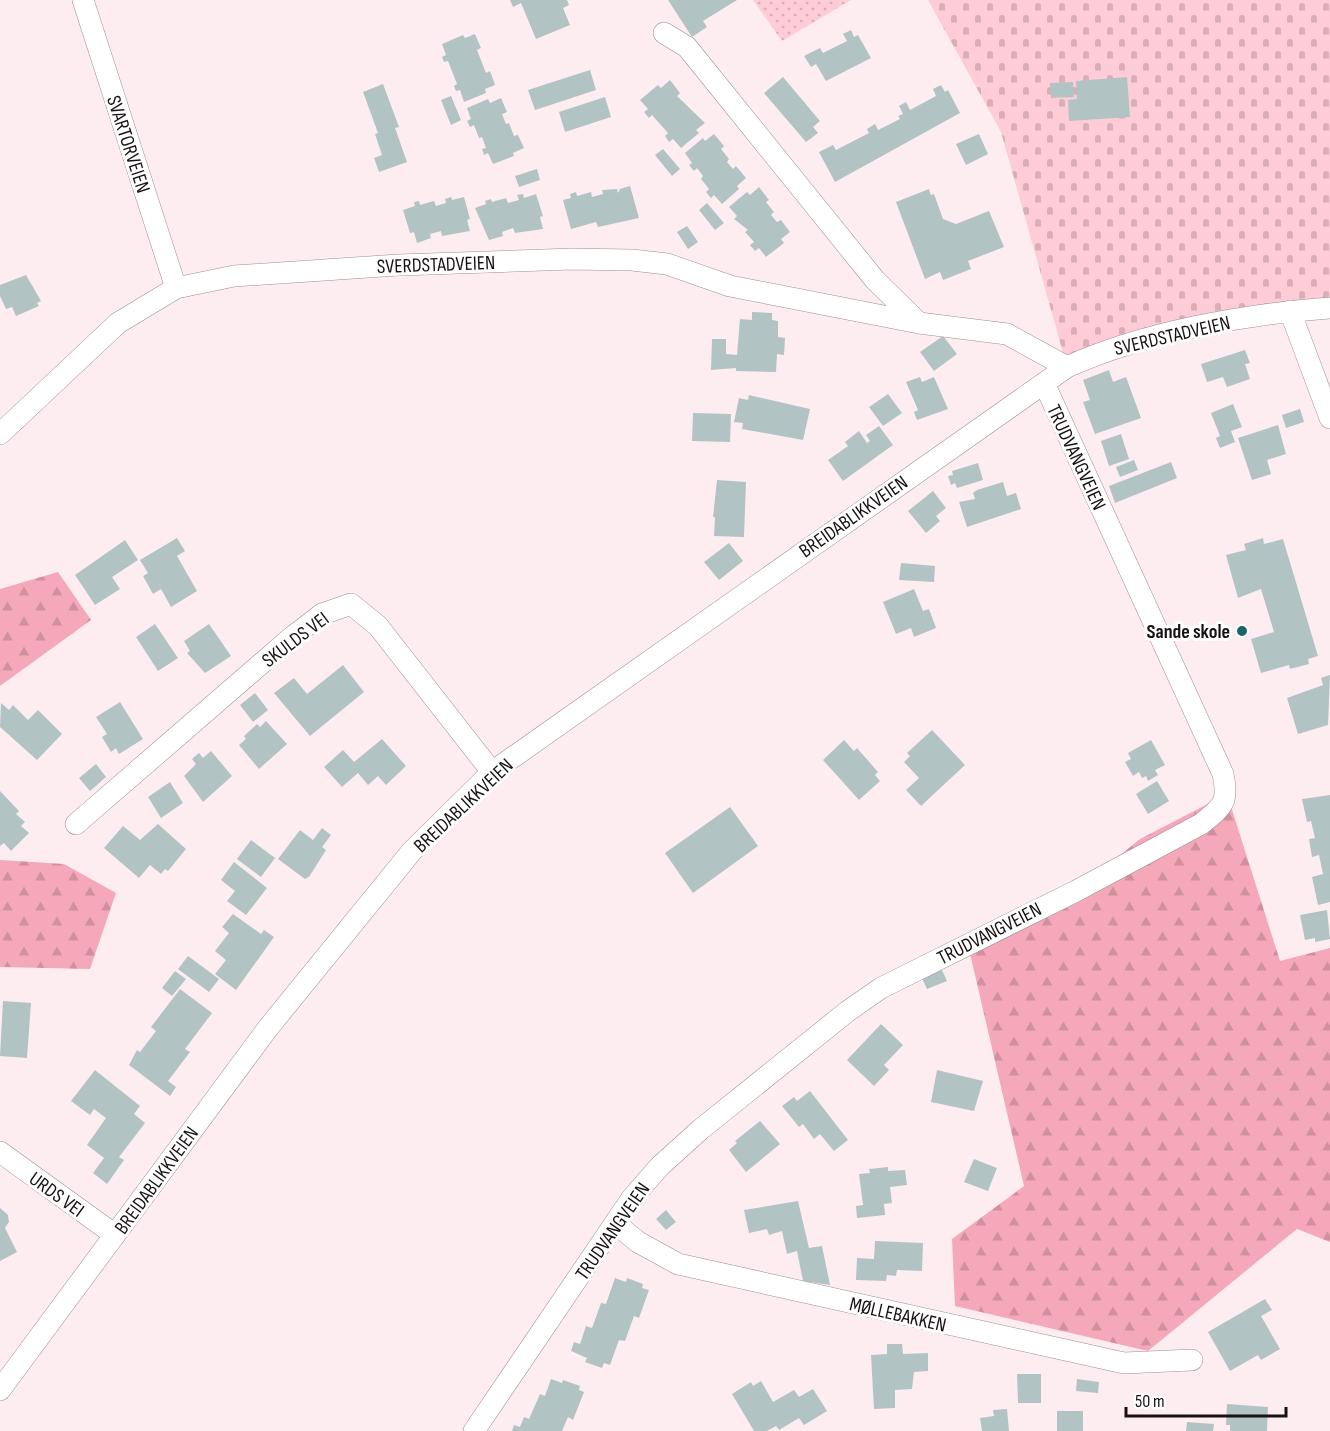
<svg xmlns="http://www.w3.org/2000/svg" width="1330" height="1431" viewBox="0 0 1330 1431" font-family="'Sofia Sans Condensed',sans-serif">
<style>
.forest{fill:url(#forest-firs)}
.cemetery{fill:url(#cemetery-stones)}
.park{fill:url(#park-dots)}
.building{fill:#b2c3c4}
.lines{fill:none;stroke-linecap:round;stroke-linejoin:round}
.minor-casing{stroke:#9d8e91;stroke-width:22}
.minor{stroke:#fff;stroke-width:21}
.poi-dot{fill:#18666c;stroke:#fff;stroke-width:2}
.labels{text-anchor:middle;stroke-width:6;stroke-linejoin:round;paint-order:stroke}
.street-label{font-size:20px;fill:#171112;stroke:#fff}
.poi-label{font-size:20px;font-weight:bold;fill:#171112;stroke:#fff;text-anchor:end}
</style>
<defs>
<pattern id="forest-firs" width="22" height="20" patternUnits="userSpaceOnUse" patternTransform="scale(1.5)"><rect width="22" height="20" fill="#f4a8b9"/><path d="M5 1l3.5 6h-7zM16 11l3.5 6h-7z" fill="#d0909e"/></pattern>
<pattern id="cemetery-stones" width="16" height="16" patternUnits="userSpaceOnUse" patternTransform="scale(1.5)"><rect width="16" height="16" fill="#feccd6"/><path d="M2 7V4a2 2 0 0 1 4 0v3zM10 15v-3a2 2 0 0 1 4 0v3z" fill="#d9aeb7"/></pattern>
<pattern id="park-dots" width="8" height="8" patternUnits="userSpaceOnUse" patternTransform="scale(1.5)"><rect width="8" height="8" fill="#feccd6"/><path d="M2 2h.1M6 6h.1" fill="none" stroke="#d9aeb7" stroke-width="1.8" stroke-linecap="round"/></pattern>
</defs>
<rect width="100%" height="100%" fill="#feedf0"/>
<path class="forest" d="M58,572L91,620L0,686V589Z
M1227,794L1280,961L1330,948V1242L1297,1229L1148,1351L955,1306L952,1239L1024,1186L968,945L1076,891L1140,839Z
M0,860L64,864L116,893L90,969L0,967Z"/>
<path class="cemetery" d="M928,0H1330V308L1290,311L1067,367L1001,132Z"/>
<path class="park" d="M753,0H851L782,41Z"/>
<path class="building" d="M510,0H567L569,5L563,8L570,25L536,39L521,3L513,7Z
M668,0H737L703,21L707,27L692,37Z
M851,30L854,37L858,35L871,58L826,81L816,64L811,67L804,56L820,48L823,53L847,41L843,34Z
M475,34L481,48L477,50L486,73L490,71L495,85L485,89L486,93L464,102L460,90L456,91L454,86L457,84L448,61L444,62L442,57L446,55L442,44L463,35L465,38Z
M590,70L596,90L535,110L528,90Z
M783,77L820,121L813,127L818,133L806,142L764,93Z
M1127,77L1130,117L1069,121L1068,100L1077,99L1076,81Z
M670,80L680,93L677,96L705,123L696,130L699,133L681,148L673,139L669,142L665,136L668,133L652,115L649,118L644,112L648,109L640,100L658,85L661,88Z
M1073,82L1074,97L1051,98L1050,83Z
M383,84L399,127L395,128L407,162L379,172L374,158L382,155L375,134L378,133L363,92Z
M941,85L945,92L948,90L960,113L835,182L819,152L833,145L836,150L869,133L867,129L875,124L878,130L900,119L898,116L903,114L899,106L906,102L910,110L936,96L933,89Z
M451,96L461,120L451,125L441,100Z
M605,97L611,117L565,132L559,112Z
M501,98L507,112L502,114L506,124L509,123L514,136L518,135L524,148L513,153L514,156L493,164L488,153L484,155L482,149L486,148L482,137L479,138L474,125L470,127L467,121L471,119L467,108L488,99L490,103Z
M714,134L724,146L721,149L729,159L727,162L733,169L736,166L746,178L737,186L739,189L722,204L714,195L711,198L706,192L709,189L701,179L703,176L697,168L694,171L689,165L692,163L685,153L703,138L705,141Z
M979,134L988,154L966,165L956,144Z
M663,149L680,169L672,176L655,155Z
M537,169L540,180L519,187L515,176Z
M630,186L639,218L598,227L596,222L571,229L563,200L571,198L570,194L576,192L577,196L591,192L592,197L603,194L602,190L617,189L618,193L620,189Z
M759,187L769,200L766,202L774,212L771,215L777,222L781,220L790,232L781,239L784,243L766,257L759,248L755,251L750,245L754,242L745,232L748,230L734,219L737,216L729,207L747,192L750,195Z
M929,189L931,195L934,194L943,219L956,224L989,211L1004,247L968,261L971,269L943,280L940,272L925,279L896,202Z
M523,194L524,198L536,194L543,216L540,217L543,229L515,233L513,228L502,232L503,236L489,240L475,208L486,204L485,201L491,199L492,202L506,198L508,203L519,200L517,195Z
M451,197L452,200L464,197L470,219L467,220L470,231L442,236L441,231L430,234L431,238L417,243L414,232L410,233L403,210L415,206L414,202L419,201L420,205L434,201L436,206L446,203L445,199Z
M707,203L724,223L715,230L699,210Z
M687,226L698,242L688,249L677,232Z
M26,275L41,301L37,303L39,306L16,316L12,307L6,309L0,296V285Z
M752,312L772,313V320L778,321V337L785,338L784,355L777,354L776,372L736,371V368L711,370L712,339H726V354L737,355L740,319L752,320Z
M943,336L957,354L934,371L920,352Z
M1245,350L1250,363L1245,364L1250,379L1227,387L1223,377L1207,382L1201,364Z
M1109,370L1113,382L1126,377L1141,418L1095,434L1083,402L1090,400L1083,380Z
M920,377L922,382L934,377L948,409L917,420L914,412L918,410L906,382Z
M888,394L902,413L883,426L869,407Z
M749,395L810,409L803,440L742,429L743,423L734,422L739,398L748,400Z
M1233,404L1242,427L1231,431L1235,442L1220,448L1216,438L1220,436L1211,413Z
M1300,409L1304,422L1286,428L1282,415Z
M693,413L731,414L730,442L692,441Z
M1278,425L1286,454L1267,460L1271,474L1252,480L1238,438Z
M879,426L893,445L843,481L828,460L848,446L845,442L859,431L867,443L870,441L866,435Z
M1121,434L1129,459L1109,466L1101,441Z
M1134,460L1138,470L1120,477L1116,467Z
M1171,462L1177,478L1115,503L1109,486Z
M978,463L983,480L957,488L955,483L951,485L948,476L953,475L952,471Z
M717,480L746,482L744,537L714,536L715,517H713Z
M1003,482L1007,496L1016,493L1021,509L967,527L959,502L975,499L973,493L977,490Z
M933,491L946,508L936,516L940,521L926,533L908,511Z
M177,538L185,551L177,556L197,591L171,607L161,589L153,594L143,576L148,573L140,560Z
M1263,538L1264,544L1283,539L1318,656L1308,659L1309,664L1290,669L1289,665L1261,673L1251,639L1274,632L1261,589L1238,598L1226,555L1246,550L1244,544Z
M125,540L138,560L112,577L120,589L95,605L75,575Z
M729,543L743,561L719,580L704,562Z
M901,563L935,566L934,582L899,580Z
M914,589L923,611L929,609L936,628L914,637L911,628L896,634L883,602Z
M155,624L178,658L158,671L136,637Z
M209,624L231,656L205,673L187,653L190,651L184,641Z
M343,665L364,692L310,736L274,693L294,678L307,694Z
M1330,675L1328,725L1298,734L1287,698L1323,685L1321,678Z
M255,693L268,710L253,722L240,705Z
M120,702L143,739L119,754L116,748L111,752L102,737L107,734L96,717Z
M1,703L9,710L13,705L28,720L38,710L62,734L37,760L0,727Z
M266,721L287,744L259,769L239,745L246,739L244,736L257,724L260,727Z
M932,730L965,765L921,806L906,790L919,778L904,762L910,756L907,753Z
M382,739L406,766L386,785L378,776L368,785L358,773L342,787L324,767L343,750L354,762Z
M844,740L854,751L857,748L878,772L875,775L880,781L859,800L823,760Z
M1151,740L1165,765L1155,770L1158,775L1148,781L1146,776L1142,778L1139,772L1133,776L1125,762L1131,759L1128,753Z
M211,751L232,776L203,802L184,776L196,764L192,759L199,753L203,758Z
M96,764L106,777L90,791L79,778Z
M1157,781L1169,801L1148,814L1136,794Z
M170,782L183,803L161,818L148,797Z
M0,791L19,811L16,814L25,822L21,826L29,833L11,851L4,843L0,846Z
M1330,795V902L1318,905L1312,877L1323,874L1319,855L1312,857L1309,839L1315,838L1311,821L1307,822L1302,799Z
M730,807L758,846L693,893L665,853Z
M158,824L186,849L168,871L165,869L161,874L150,865L139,878L104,848L123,826L140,840Z
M322,828L331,835L322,847L326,850L309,877L305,879L278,859L300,830L313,840Z
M251,840L275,858L261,877L237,859Z
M234,862L267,888L246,915L227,901L235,891L221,880Z
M1327,910L1330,939L1315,942V938L1305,940L1300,915Z
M233,914L261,934L264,930L274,937L236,990L215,974L226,960L215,951L229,933L222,927Z
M188,956L219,979L209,992L178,969Z
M942,970L947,981L927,989L922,978Z
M175,971L186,979L172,996L162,988Z
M180,989L212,1013L185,1049L190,1052L168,1081L176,1087L170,1096L129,1065L137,1050L140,1052L156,1031L151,1027Z
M3,1001L31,1003L27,1058L0,1056Z
M881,1024L903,1045L884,1065L889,1070L874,1086L847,1060Z
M95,1070L140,1106L134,1114L145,1123L119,1157L124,1160L107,1184L93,1173L104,1158L87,1145L106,1118L94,1109L90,1115L71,1101Z
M937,1070L983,1081L974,1111L931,1102Z
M810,1091L848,1140L834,1151L820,1134L814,1139L803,1124L799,1127L782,1106L794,1097L797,1101Z
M760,1121L780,1144L746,1172L729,1150L737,1143L735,1141Z
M974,1159L997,1168L988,1191L964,1182Z
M888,1167V1171L905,1170L907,1185L890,1187L892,1203L884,1204L885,1215L857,1218L856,1206L863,1205L859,1174L870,1173L869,1169Z
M798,1201L809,1248L822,1246L830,1285L803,1281L797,1251L787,1254L782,1231L769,1235L767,1229L749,1233L744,1210Z
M0,1208L8,1215L9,1222L5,1228L17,1252L0,1261Z
M666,1210L676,1222L666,1230L656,1219Z
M875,1241L923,1243L922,1271L897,1270L896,1276L887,1275L886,1281L856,1280L857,1258L874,1259Z
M615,1278L626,1282L627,1278L643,1284L642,1288L649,1290L639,1318L634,1316L625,1341L619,1340L610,1365L604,1363L602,1368L585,1362L587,1358L571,1351L574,1342L580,1344L586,1326L592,1328L601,1303L606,1304Z
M1265,1299L1272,1310L1261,1316L1280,1349L1261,1360L1258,1355L1230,1371L1208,1332Z
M887,1344H902L903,1354L928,1353V1371L914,1372L912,1389L895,1390V1408L874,1409L871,1355L887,1354Z
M1017,1374H1041V1403H1018Z
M551,1379L562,1383L563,1380L580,1386L579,1390L584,1392L573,1420L568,1417L562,1431H512L514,1425L520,1427L524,1417L529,1419L540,1394L545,1396Z
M1077,1379L1099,1382L1098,1393L1076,1391Z
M761,1381L773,1402L794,1390L799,1397L813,1389L827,1411L804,1425L799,1418L779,1430L776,1426L767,1431H754L732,1394L751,1382L753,1386Z
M1227,1404L1268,1407L1267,1431H1230V1425H1226Z
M1007,1409L1009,1431H982L980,1418L994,1416L993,1410Z
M1057,1411H1083V1431H1057Z
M1187,1422L1214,1424L1213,1431H1186Z"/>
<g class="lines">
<defs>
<path id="minor" d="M83,0L176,288
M664,33L687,47L875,280L919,323
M1290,311L1330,418
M0,434L118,323L176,288L234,276L398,265L572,259L632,260L667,264L730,286L919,323L1007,334L1067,367
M76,824L292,637L322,614L351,604L378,626L492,772
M0,1152L115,1235
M616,1224L638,1242L678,1264L1124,1363L1192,1360
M0,1390L268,1028L412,851L492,772L1067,367C1144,332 1246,314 1330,308
M474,1431L632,1198L660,1166L701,1129L848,1011L881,988L1076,891L1201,824C1223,806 1229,803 1223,774L1044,383"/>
</defs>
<use href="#minor" class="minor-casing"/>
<use href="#minor" class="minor"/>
</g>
<circle class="poi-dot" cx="1242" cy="631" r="6"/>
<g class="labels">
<g class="street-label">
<text transform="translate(129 144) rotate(72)" y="7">SVARTORVEIEN</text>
<text transform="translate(436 264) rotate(-2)" y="7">SVERDSTADVEIEN</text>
<text transform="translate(1172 335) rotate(-13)" y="7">SVERDSTADVEIEN</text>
<text transform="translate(1077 457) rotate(65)" y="7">TRUDVANGVEIEN</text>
<text transform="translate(853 516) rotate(-35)" y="7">BREIDABLIKKVEIEN</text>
<text transform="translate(295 639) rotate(-37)" y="7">SKULDS VEI</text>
<text transform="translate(463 805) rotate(-43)" y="7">BREIDABLIKKVEIEN</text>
<text transform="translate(989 933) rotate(-27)" y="7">TRUDVANGVEIEN</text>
<text transform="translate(156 1180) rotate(-54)" y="7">BREIDABLIKKVEIEN</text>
<text transform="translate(57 1194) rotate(36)" y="7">URDS VEI</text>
<text transform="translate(612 1231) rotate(-55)" y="7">TRUDVANGVEIEN</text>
<text transform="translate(898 1314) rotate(13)" y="7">MØLLEBAKKEN</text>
</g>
<g class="poi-label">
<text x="1230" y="638">Sande skole</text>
</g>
</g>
<path d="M1126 1407v9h160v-9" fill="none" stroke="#171112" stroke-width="3"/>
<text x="1135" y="1407" font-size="18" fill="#171112" stroke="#ffffff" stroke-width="4.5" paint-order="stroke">50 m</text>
</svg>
